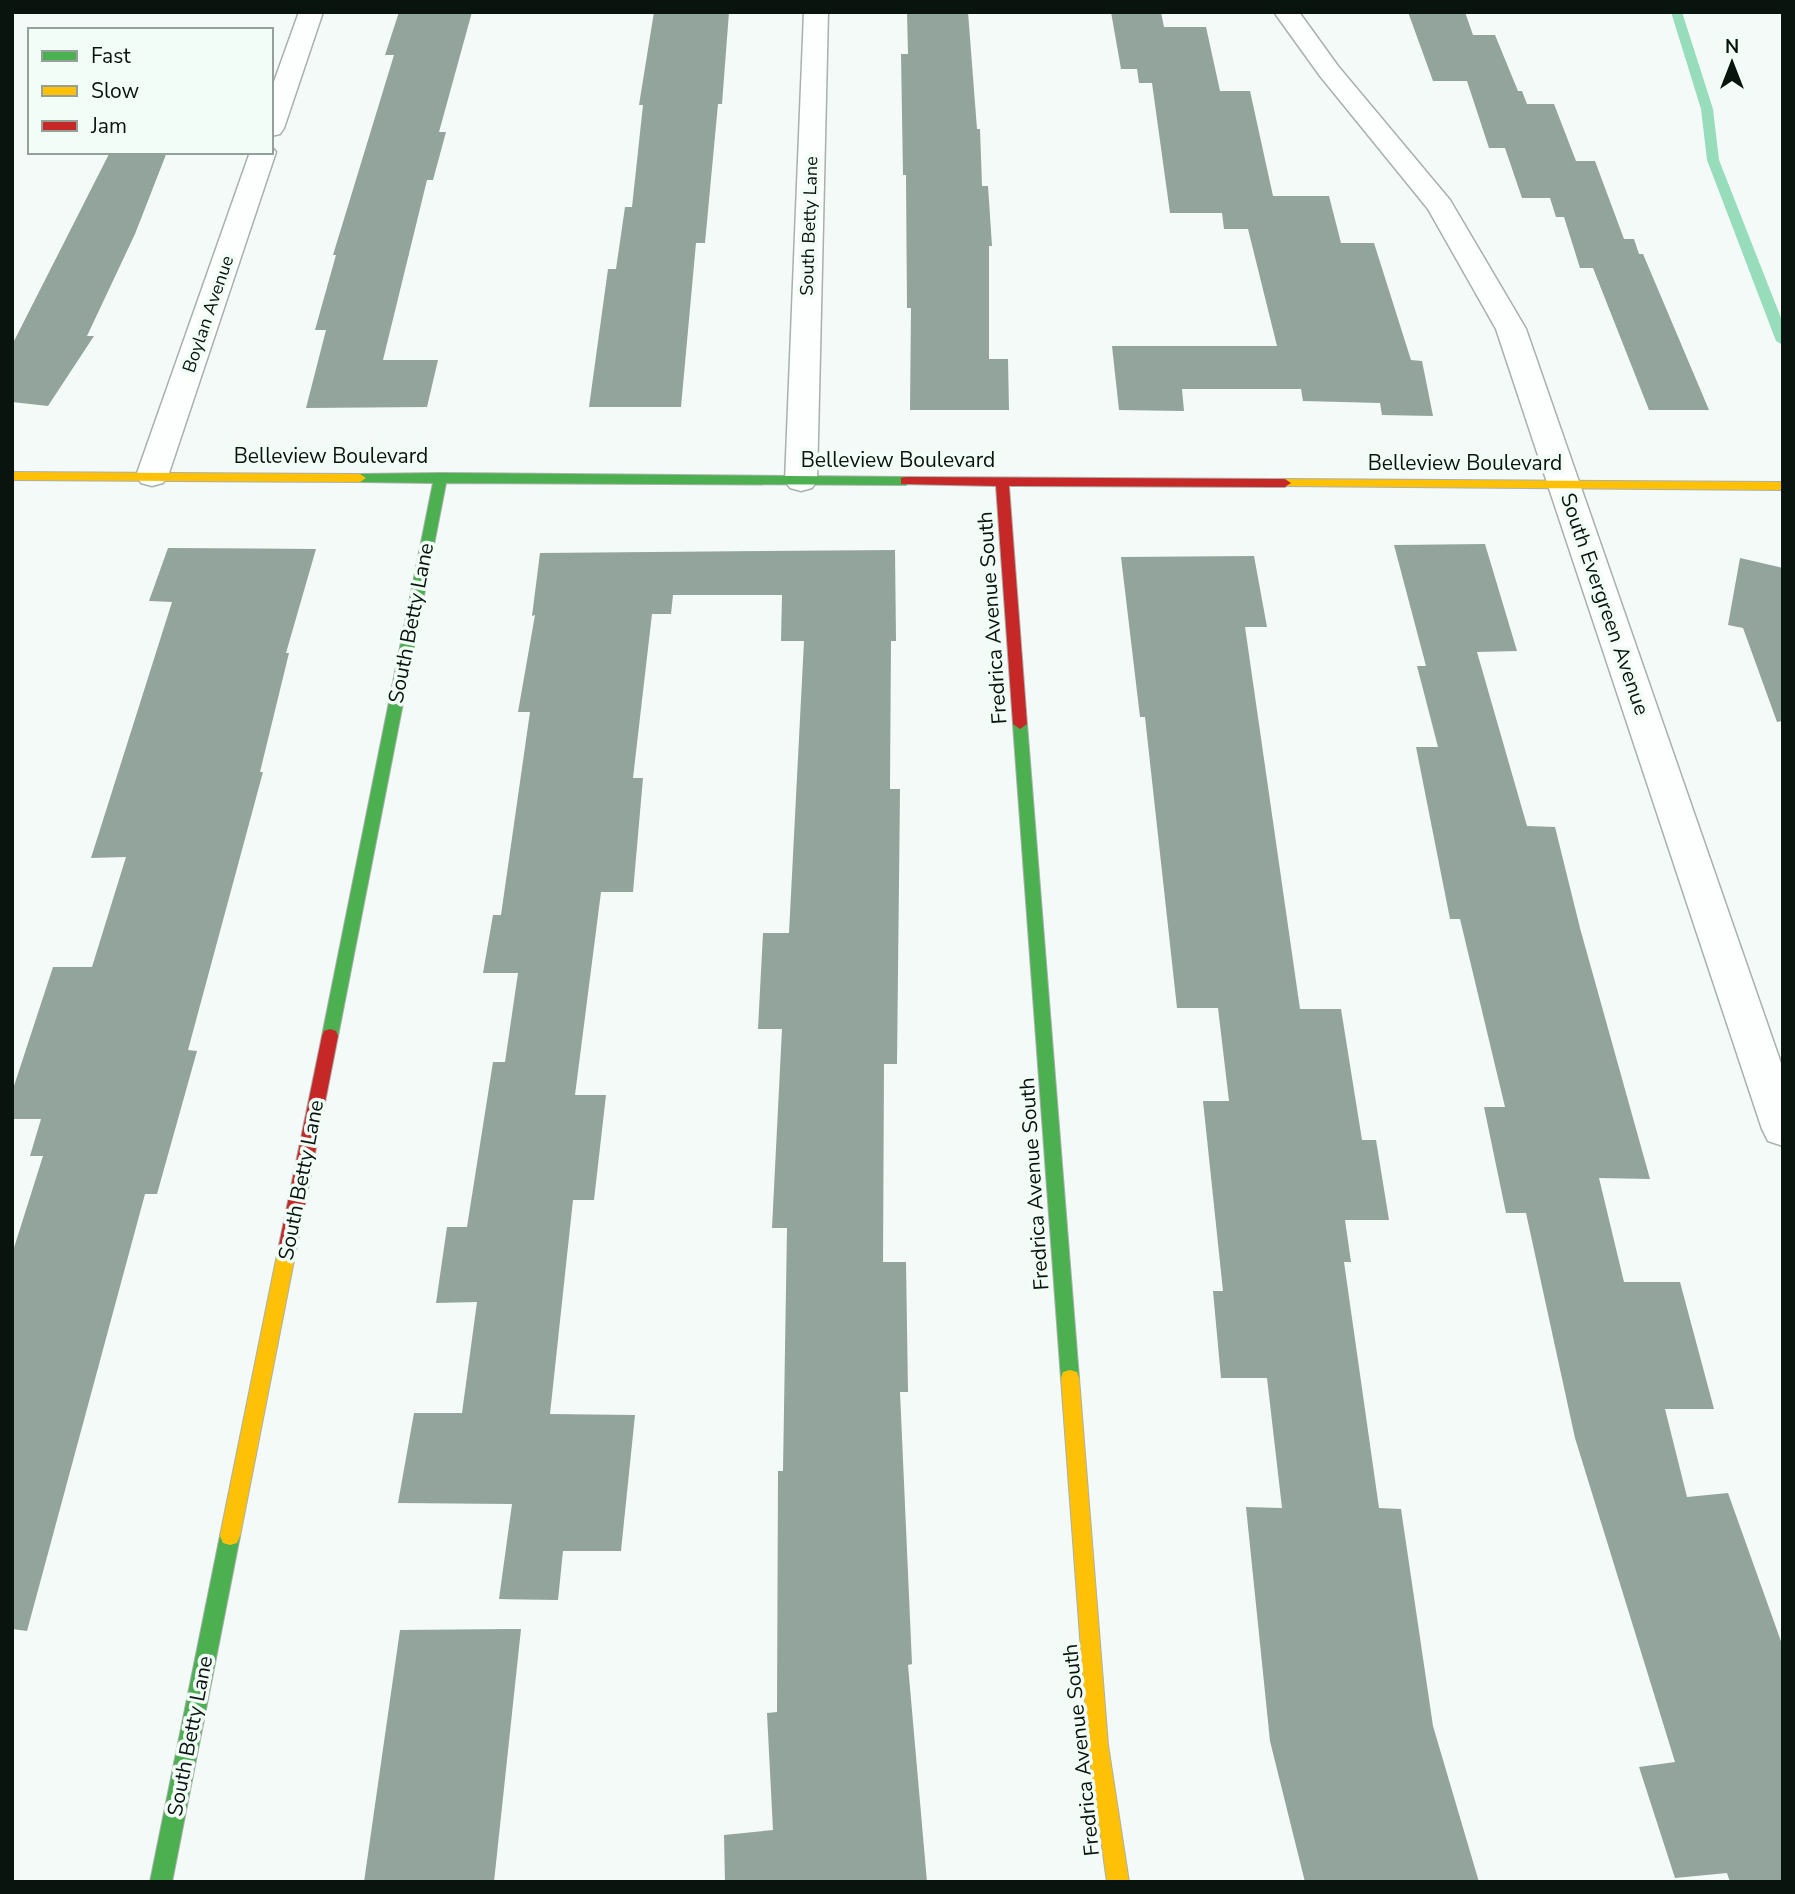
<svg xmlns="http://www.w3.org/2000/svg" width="1795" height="1894" viewBox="0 0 1795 1894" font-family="'Nunito Sans',sans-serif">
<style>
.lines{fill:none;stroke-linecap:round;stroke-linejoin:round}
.stream{fill:#97ddbb;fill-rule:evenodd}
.building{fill:#92a49c}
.street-casing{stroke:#a9b1ac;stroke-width:3}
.fast-casing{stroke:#a9b1ac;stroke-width:2}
.slow-casing{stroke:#a9b1ac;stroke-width:2}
.jam-casing{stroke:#a9b1ac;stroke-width:2}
.street{fill:#fdfefe;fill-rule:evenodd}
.fast{fill:#4caf50;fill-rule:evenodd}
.slow{fill:#ffc107;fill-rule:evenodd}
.jam{fill:#c62828;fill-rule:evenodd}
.labels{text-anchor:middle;stroke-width:7;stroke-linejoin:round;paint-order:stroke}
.far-street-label{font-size:18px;fill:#09140e;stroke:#f1fdf6}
.street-label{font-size:21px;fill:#09140e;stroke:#f1fdf6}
</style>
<rect width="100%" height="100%" fill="#f4faf7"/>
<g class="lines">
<path class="stream" d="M1671,12H1682L1713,109L1719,160L1783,323V345L1776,341L1707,160L1701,109Z"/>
</g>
<path class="building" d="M399,12H472L439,132H446L433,180H427L383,360H438L427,407L306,408L326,330H315L336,255H333L394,55H385Z
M654,12H729L722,104H718L705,243H696L681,407H589L608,269H616L625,207H632L643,105H639Z
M907,12H968L977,129H980L982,186H988L992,246H989V359H1008L1009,410H910L911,308H907L906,175H903L901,54H908Z
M1111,12H1161L1164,27H1206L1220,91H1250L1273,196H1329L1341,243H1374L1411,360L1422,361L1433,416L1382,415L1380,403L1303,401L1301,389H1182L1184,411L1119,410L1112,346H1277L1248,229H1224L1222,213H1170L1152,83H1139L1137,69H1121Z
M1408,12H1465L1473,35H1495L1518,91H1522L1527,104H1554L1576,161H1595L1624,239H1634L1639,254H1643L1709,410H1649L1593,268H1580L1564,217H1556L1550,198H1522L1505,148H1489L1467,81H1433Z
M110,152H167L135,234L87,336H94L48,406L12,402V345Z
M1485,544L1517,651L1477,652L1527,826L1555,827L1580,928L1650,1179L1599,1178L1624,1282H1680L1714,1409H1665L1687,1497L1728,1493L1783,1647V1882H1730L1727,1873L1675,1878L1639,1767L1675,1762L1575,1438L1526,1213H1506L1484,1107H1505L1460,919H1450L1416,747H1438L1417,666H1426L1394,545Z
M168,548L316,549L286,653H289L260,772H263L188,1050L197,1051L157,1194H145L27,1631L12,1629V1254L43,1156H30L41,1119H12V1092L53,967H92L126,857L91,858L172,602L149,601Z
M895,550L896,641H891L890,789H900L897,1064H884L883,1262H906L908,1392H900L912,1664L908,1665L927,1882H725L724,1835L773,1830L767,1713L777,1712L778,1471H783L787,1228H772L782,1029H758L763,933H789L804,641H781L782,595H673L671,614H652L633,778H643L633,892H601L575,1095H606L594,1200H573L550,1414L635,1415L621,1551H563L558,1600L499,1599L512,1504L398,1503L414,1413H462L477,1302L436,1303L447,1227H467L493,1062H505L518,973H483L493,915H501L530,712H518L535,615L532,616L540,553Z
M1254,556L1267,627H1245L1300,1009H1341L1362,1140H1376L1389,1220H1345L1351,1262H1344L1379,1508L1401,1509L1433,1726L1479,1882H1305L1270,1741L1246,1507L1282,1508L1267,1378H1221L1213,1291H1223L1203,1101H1229L1218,1008H1177L1145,717H1140L1121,557Z
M1740,558L1783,568V721L1777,722L1743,628L1728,625Z
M521,1629L494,1882H364L400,1630Z"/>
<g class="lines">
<defs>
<path id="street" d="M299,12H323L284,128L280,134L271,136V90Z
M804,12H828L817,481L812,488L801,491L790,488L785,481Z
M1274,12H1299L1338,66L1450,200L1526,329L1783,1069V1146L1768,1141L1762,1129L1496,329L1428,209L1320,76Z
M271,146L276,152L168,476L163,483L152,486L141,483L136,476L250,152H271Z"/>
<path id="fast" d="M441,473L906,477L912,481L906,485L446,483L338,1036L336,1041H324L322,1036L433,483L360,482L354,478L360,474Z
M1020,719L1027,724L1079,1378L1077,1384L1070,1386L1063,1384L1061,1378L1013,724Z
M230,1527L237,1529L240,1536L172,1882H150L220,1536L223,1529Z"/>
<path id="slow" d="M12,472L360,474L366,478L360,482L12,480Z
M1285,479L1783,482V490L1280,486V480Z
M288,1237L294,1240L297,1245L240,1536L237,1543L230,1545L223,1543L220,1536L279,1245L282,1240Z
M1070,1370L1077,1372L1079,1378L1108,1745L1129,1882H1107L1088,1745L1061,1378L1063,1372Z"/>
<path id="jam" d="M906,477L1285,479L1291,483L1285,487L1009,486L1027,724L1020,729L1013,724L996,486L901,484V478Z
M330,1029L336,1031L338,1036L297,1245L294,1250L288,1253L282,1250L279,1245L322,1036L324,1031Z"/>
</defs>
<use href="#street" class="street-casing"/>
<use href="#fast" class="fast-casing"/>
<use href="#slow" class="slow-casing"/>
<use href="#jam" class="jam-casing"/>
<use href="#street" class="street"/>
<use href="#fast" class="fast"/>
<use href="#slow" class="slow"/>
<use href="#jam" class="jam"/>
</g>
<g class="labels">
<g class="far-street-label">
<text transform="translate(809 226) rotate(-88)" y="6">South Betty Lane</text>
<text transform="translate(208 314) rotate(-71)" y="6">Boylan Avenue</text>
</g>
<g class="street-label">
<text x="331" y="463">Belleview Boulevard</text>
<text x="898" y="467">Belleview Boulevard</text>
<text x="1465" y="470">Belleview Boulevard</text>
<text transform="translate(1605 604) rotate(71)" y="7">South Evergreen Avenue</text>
<text transform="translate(992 618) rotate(-94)" y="7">Fredrica Avenue South</text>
<text transform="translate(411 623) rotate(-79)" y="7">South Betty Lane</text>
<text transform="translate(301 1180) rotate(-79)" y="7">South Betty Lane</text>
<text transform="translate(1034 1184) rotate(-94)" y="7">Fredrica Avenue South</text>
<text transform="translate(190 1736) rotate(-79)" y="7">South Betty Lane</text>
<text transform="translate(1081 1750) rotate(-96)" y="7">Fredrica Avenue South</text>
</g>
</g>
<rect width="1795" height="1894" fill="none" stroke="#09140e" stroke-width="28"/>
<rect x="28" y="28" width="245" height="126" fill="#f1fdf6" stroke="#94a099" stroke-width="2"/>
<rect x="42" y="51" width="35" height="10" fill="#4caf50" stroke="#94a099" stroke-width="2"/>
<text x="91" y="63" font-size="21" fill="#09140e">Fast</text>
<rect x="42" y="86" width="35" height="10" fill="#ffc107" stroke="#94a099" stroke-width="2"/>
<text x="91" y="98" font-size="21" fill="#09140e">Slow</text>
<rect x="42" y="121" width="35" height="10" fill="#c62828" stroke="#94a099" stroke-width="2"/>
<text x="91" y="133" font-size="21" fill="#09140e">Jam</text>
<g transform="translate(1732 63)" stroke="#f1fdf6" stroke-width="5" paint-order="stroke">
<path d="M0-5L12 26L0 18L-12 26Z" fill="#09140e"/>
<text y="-10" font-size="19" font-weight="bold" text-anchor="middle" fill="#09140e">N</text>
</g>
</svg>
